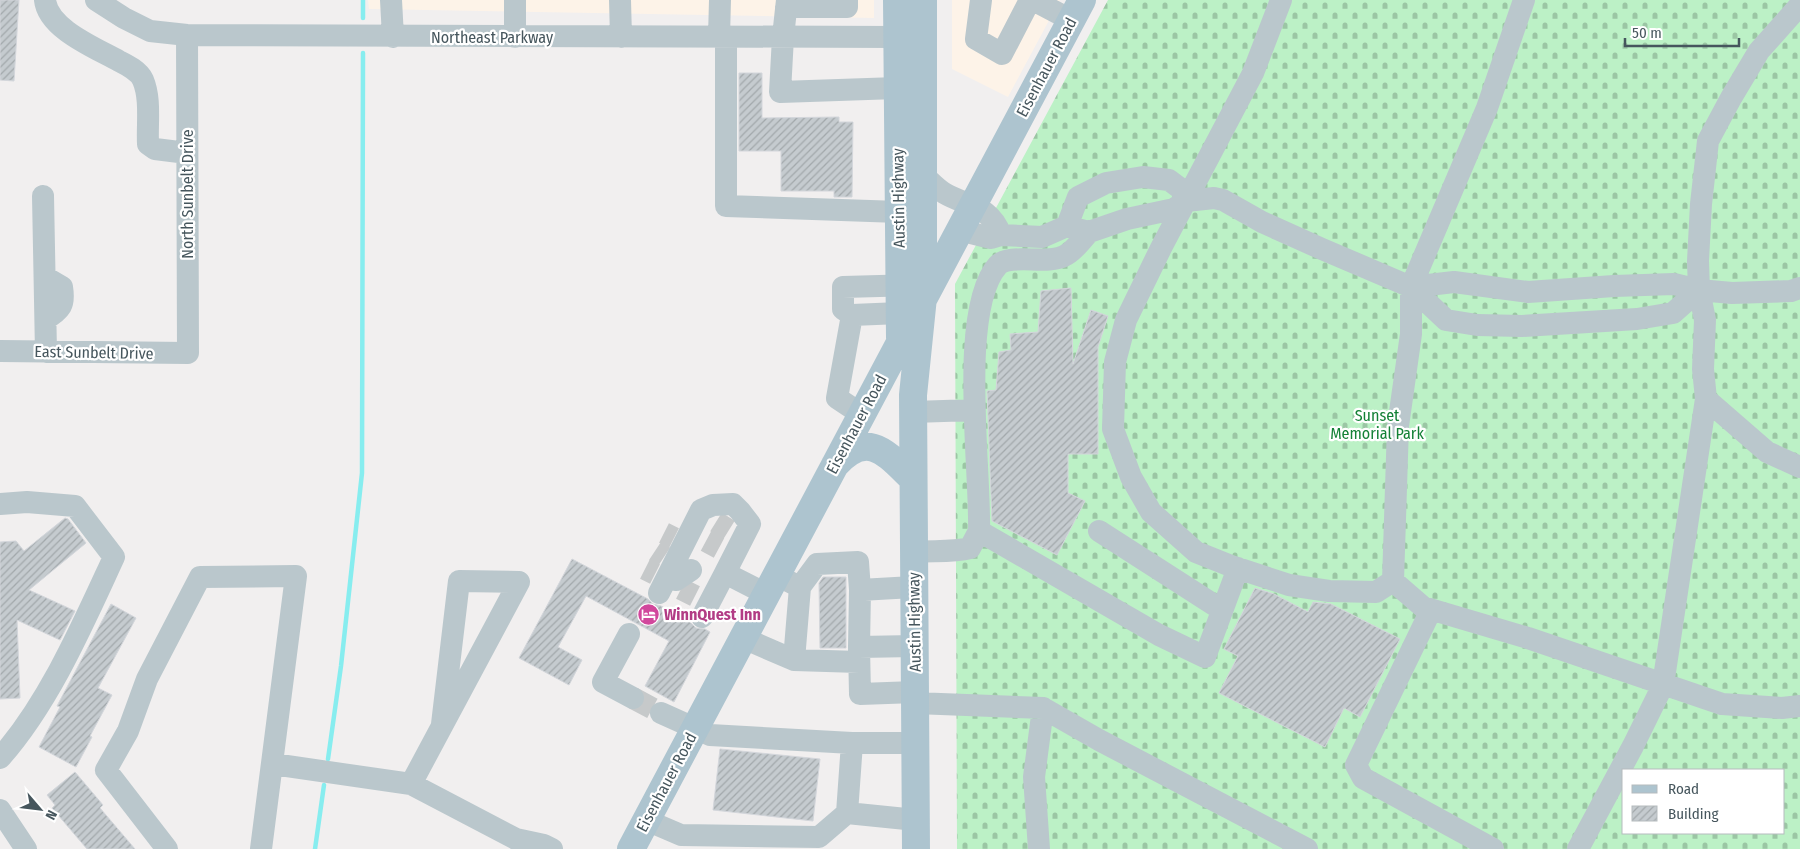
<svg xmlns="http://www.w3.org/2000/svg" width="1800" height="849" viewBox="0 0 1800 849" font-family="'Fira Sans Condensed',sans-serif">
<style>
.commercial{fill:#fdf3e8}
.cemetery{fill:url(#cemetery-stones);fill-rule:evenodd}
.lines{fill:none;stroke-linecap:round;stroke-linejoin:round}
.stream{stroke:#87edef;stroke-width:4.5}
.building{fill:url(#building-hatch);stroke:#d3d6db}
.minor-tunnel{stroke:#c6c9ca;stroke-width:22;stroke-dasharray:22 11;stroke-linecap:butt}
.minor{stroke:#bac7cc;stroke-width:22}
.major{stroke:#adc4cf;stroke-width:28}
.labels{text-anchor:middle;stroke-width:4.5;stroke-linejoin:round;paint-order:stroke}
.street-label{font-size:16px;fill:#46565d;stroke:#fff}
.park-label{font-size:16px;fill:#148136;stroke:#fff}
.hotel-label{font-size:16px;font-weight:bold;fill:#b23c85;stroke:#fff;text-anchor:start}
</style>
<defs>
<pattern id="cemetery-stones" width="16" height="16" patternUnits="userSpaceOnUse" patternTransform="scale(1.25)"><rect width="16" height="16" fill="#bcf1c6"/><path d="M2 7V4a2 2 0 0 1 4 0v3zM10 15v-3a2 2 0 0 1 4 0v3z" fill="#9bc6a4"/></pattern>
<pattern id="building-hatch" width="6" height="6" patternUnits="userSpaceOnUse" patternTransform="scale(1.25)"><rect width="6" height="6" fill="#c5cbcf"/><path d="M-1 1l2-2M0 6l6-6M5 7l2-2" fill="none" stroke="#a2a8ab"/></pattern>
</defs>
<rect width="100%" height="100%" fill="#f1efef"/>
<path class="commercial" d="M368,0H874V18L369,9Z
M952,0H1060L1008,97L952,69Z"/>
<path class="cemetery" d="M1108,0H1800V849H957L955,284ZM1624,770H1784V833H1624Z"/>
<g class="lines">
<path class="stream" d="M363,0V18
M328,759L341,666L362,473L363,53
M315,849L324,785"/>
</g>
<path class="building" d="M0,0H19L14,81L0,80Z
M739,73H762V118L839,117V122H853L852,197H834V191H781V151H739Z
M1071,288L1073,364L1091,310L1108,316L1098,347V454H1068V493L1085,501L1057,555L992,521L987,391L996,390L999,352L1011,350L1010,334L1038,332L1041,291Z
M65,518L68,519L86,543L29,590L75,611L60,640L17,620L20,698L0,699V542L16,541L24,551Z
M572,559L648,599L653,604L661,606L690,622L696,628L705,629L710,632L674,702L645,686L669,641L586,596L558,647L582,660L569,685L519,658Z
M823,577H846V648H820L819,583Z
M1255,588L1274,594L1308,612L1313,602L1331,604L1400,639L1360,717L1344,708L1325,747L1219,693L1238,656L1224,649Z
M111,604L136,618L98,688L112,695L90,736L92,737L76,767L39,747L60,707L57,706Z
M720,749L820,759L813,821L713,810Z
M75,772L103,805L100,808L135,849H87L52,808L55,805L47,795Z"/>
<g class="lines">
<path class="minor-tunnel" d="M716,522L729,530
M664,533L674,538
M706,541L719,548
M655,551L664,557
M645,569L655,574
M681,589L695,596
M633,698L661,713"/>
<path class="minor" d="M45,0C48,29 96,48 119,61C127,65 139,71 143,80C151,99 147,123 148,144L155,149L187,153
M96,0L124,18L150,31L187,35L897,37
M391,0L393,37
M620,0L621,37
M787,0L783,37L780,92L897,88
M981,0L976,39L1002,54L1030,0
M1033,0L1071,20
M1800,5L1759,51L1731,98L1708,141L1701,204L1698,261L1699,290L1705,320L1703,369L1706,399L1767,452L1800,467
M786,7H847V0
M515,37V0
M719,37L720,0
M726,37V206L899,212
M923,175C930,181 936,188 944,193C968,207 989,204 1001,235
M43,196L46,352
M1067,226L1078,197L1106,183L1143,177L1169,180L1181,189L1186,201
M959,230L991,238L1001,235L1042,237L1067,226L1089,232L1127,219L1174,209L1186,201L1214,198L1223,200L1262,222L1322,249L1411,287V334L1398,426L1393,581L1376,592L1329,591L1289,585L1231,566L1196,552L1151,512L1131,477L1113,429L1115,362L1126,320L1161,248L1253,73L1281,0
M1089,232C1082,240 1073,252 1064,256C1047,265 1010,253 998,265C958,309 981,471 979,531L1159,635L1205,657L1238,568
M45,277L62,287C65,306 61,309 46,319
M1411,287L1454,282L1528,292L1614,286L1674,284L1699,290L1732,293L1791,291L1800,288
M1411,287L1446,320L1477,325L1522,326L1637,319L1673,313L1699,290
M1411,287L1487,108L1524,0
M852,315L843,309V287L916,285
M0,351L188,353L187,35
M913,412L974,410
M861,414L837,398L852,315L900,313
M0,504L27,502L75,506L114,557C83,624 49,703 0,758
M1099,531L1222,610
M913,552C932,550 951,553 970,548L979,531
M676,580L691,570
M788,581L800,587L817,564L858,562L860,590
M1393,581L1423,607L1528,638L1722,704L1782,708L1800,706
M913,587L860,590L859,647L914,646
M659,593L701,510L713,505L733,504L740,511L750,524L725,573L766,594
M1431,610L1356,765L1363,778L1493,849
M702,617L725,573
M629,634L603,682L633,698
M743,638L794,660L800,587
M859,647L860,694L915,692
M794,660L859,662
M915,703L1043,708L1099,740L1307,849
M661,713L710,735L852,743
M915,743H852L847,813L916,820
M273,764L411,784L516,839
M411,784L519,582L459,581L442,724
M0,810L26,849
M646,820L681,835L819,837L847,813
M167,849L106,770L128,731L147,679L200,577L296,576L261,849
M528,849L516,839L544,845L552,849
M1039,849L1034,777L1043,708
M1578,849L1633,746L1663,685L1706,399"/>
<path class="major" d="M897,0L900,338
M835,465C868,429 886,453 913,479
M631,849L1082,0
M916,849L913,395L923,297V0"/>
</g>
<defs>
<symbol id="hotel-disc" viewBox="-11 -11 22 22"><circle r="9.5" fill="#d1479c" stroke="#fff"/><path d="M-6-4.5h1.5V1H6V5H4.5V3h-9V5H-6ZM-4 0a1.8 1.8 0 1 1 3.6 0ZM.5 0V-2.5h3Q6-2.5 6 0Z" fill="#fff"/></symbol>
</defs>
<g fill-rule="evenodd">
<use href="#hotel-disc" x="636" y="602" width="25" height="25"/>
</g>
<g class="labels">
<g class="street-label">
<text x="492" y="43">Northeast Parkway</text>
<text transform="translate(1046 67) rotate(-62)" y="6">Eisenhauer Road</text>
<text transform="translate(187 194) rotate(-90)" y="6">North Sunbelt Drive</text>
<text transform="translate(898 198) rotate(-91)" y="6">Austin Highway</text>
<text transform="translate(94 352) rotate(1)" y="6">East Sunbelt Drive</text>
<text transform="translate(856 424) rotate(-62)" y="6">Eisenhauer Road</text>
<text transform="translate(914 622) rotate(-91)" y="6">Austin Highway</text>
<text transform="translate(666 782) rotate(-62)" y="6">Eisenhauer Road</text>
</g>
<g class="park-label">
<text x="1377" y="421">Sunset<tspan x="1377" dy="18">Memorial Park</tspan></text>
</g>
<g class="hotel-label">
<text x="664" y="620">WinnQuest Inn</text>
</g>
</g>
<rect x="1622" y="769" width="162" height="65" fill="#ffffff" stroke="#b5bbbe"/>
<rect x="1632" y="785" width="25" height="8" fill="#adc4cf" stroke="#b5bbbe"/>
<text x="1668" y="794" font-size="15" fill="#46565d">Road</text>
<rect x="1632" y="806" width="25" height="15" fill="url(#building-hatch)" stroke="#b5bbbe"/>
<text x="1668" y="819" font-size="15" fill="#46565d">Building</text>
<g transform="translate(40 809) rotate(118)" stroke="#ffffff" stroke-width="4" paint-order="stroke">
<path d="M0-4L9 19L0 12L-9 19Z" fill="#46565d"/>
<text y="-8" font-size="14" font-weight="bold" text-anchor="middle" fill="#46565d">N</text>
</g>
<path d="M1625 38v8h114v-8" fill="none" stroke="#46565d" stroke-width="2.5"/>
<text x="1632" y="38" font-size="15" fill="#46565d" stroke="#ffffff" stroke-width="4" paint-order="stroke">50 m</text>
</svg>
